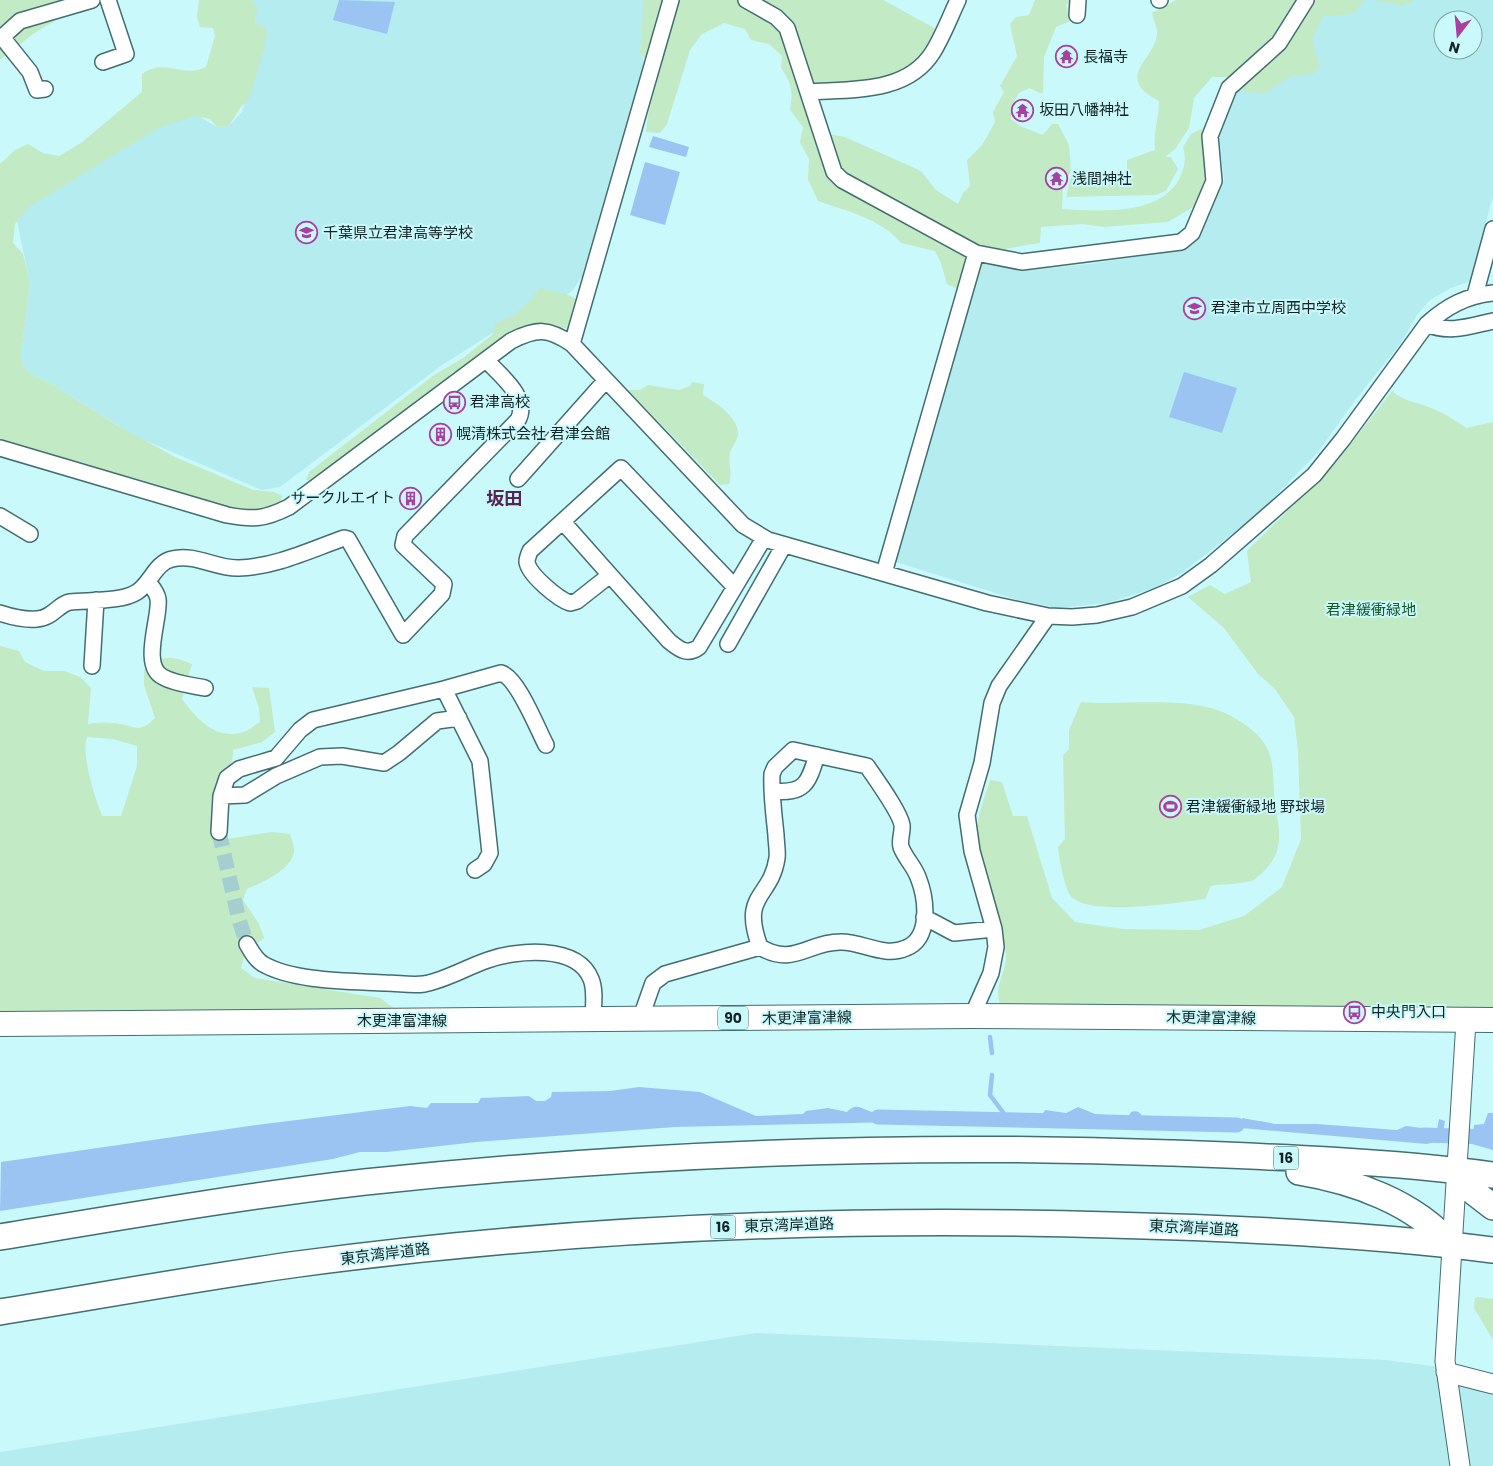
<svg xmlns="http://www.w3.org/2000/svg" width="1493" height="1466" viewBox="0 0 1493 1466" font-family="Poppins,'Noto Sans JP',sans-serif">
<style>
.built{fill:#b4ecef;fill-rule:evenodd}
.green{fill:#c2eac5;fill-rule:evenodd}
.water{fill:#9bc4f3}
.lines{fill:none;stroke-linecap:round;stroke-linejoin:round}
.stream{stroke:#9bc4f3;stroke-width:4.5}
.canal{stroke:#9bc4f3;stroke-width:15}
.minor-tunnel{stroke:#a5ced0;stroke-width:15;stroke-dasharray:15 8;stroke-linecap:butt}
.minor-casing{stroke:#436e70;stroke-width:18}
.tertiary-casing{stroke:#436e70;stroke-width:21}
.primary-casing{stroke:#436e70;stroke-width:26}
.trunk-casing{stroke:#436e70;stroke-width:28}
.minor{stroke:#fff;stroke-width:15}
.tertiary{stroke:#fff;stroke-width:19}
.primary{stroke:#fff;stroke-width:24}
.trunk{stroke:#fff;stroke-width:25}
.labels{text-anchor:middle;stroke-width:4;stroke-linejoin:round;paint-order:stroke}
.shield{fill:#caf9fb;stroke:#496465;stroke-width:1}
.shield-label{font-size:14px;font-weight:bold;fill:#122425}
.poi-label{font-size:15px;fill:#122425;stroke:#caf9fb;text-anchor:start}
.park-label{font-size:15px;fill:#175926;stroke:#caf9fb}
.street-label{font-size:15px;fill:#122425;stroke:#caf9fb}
.quarter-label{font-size:18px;font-weight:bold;fill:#572453;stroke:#caf9fb}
</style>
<rect width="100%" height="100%" fill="#caf9fb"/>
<path class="built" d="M252,0H648L640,48L645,66L640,86L632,103L582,276L573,290L560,300L491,334L442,365L280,487L262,490L137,437L50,383L31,374L23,367L21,356L30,283L15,212L116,139L195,114L217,127L229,126L242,112L259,53L255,22L256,9Z
M1310,0H1493V197L1481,238L1473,280L1451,288L1430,300L1417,315L1401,343L1356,399L1318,452L1259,513L1183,572L1157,587L1108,603L1057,608L1018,600L896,562L939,402L980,262L1031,270L1090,264L1153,254L1186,248L1196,242L1224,180L1219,136L1238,73ZM1443,20H1473V50H1443Z
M756,1333L1386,1360L1493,1374V1466H0V1452Z"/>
<path class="green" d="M0,0H101L83,12L68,13L33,34L0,60Z
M199,0H252L257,9L255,22L267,29L264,50L249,99L240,108L229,126L217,127L210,119L195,116L158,128L29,207L15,224L13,243L23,254L30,283L21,356L23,367L31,374L50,383L117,425L175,457L253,490L274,492L282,496L278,508C225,516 193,494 145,481C97,467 48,456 0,442V164L15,150L28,144L43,153L59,156L81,143L142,92V74C166,57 182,79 206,67L215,36L213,28L200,27L197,17Z
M644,0H883L938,30C931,43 925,59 912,68C886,88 845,84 814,86L829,134L845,137L921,171L936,190L958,204L963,193L970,186L967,160L982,145L989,133L995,122L993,112L1004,92L1000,86L1017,56L1010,24L1016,17L1029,15L1035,0H1071L1066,5L1070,21L1056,27L1044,57L1043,94L1029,88L1019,93L1012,105L1011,119L1020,126L1043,135L1052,124H1058L1069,145L1071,171L1063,187L1062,209C1100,211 1165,217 1182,173C1185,164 1186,157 1183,147L1191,134L1201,129L1206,141L1205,180L1203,195L1198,204L1168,222L1103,227L1083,224L1041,227L1040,243C999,250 990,245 975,289L956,288L947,284L941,263L935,251L901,243C882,219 846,211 818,201L808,179L809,159L800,142L803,127L790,110C793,92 792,83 781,68L782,56L769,44L751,40L745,29L724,23L702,34L690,50L667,124L660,133L646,132L648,115L660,69L650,65L640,53Z
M1176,0H1364L1353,14L1323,16L1312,39L1320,68L1312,74L1291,76L1265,93L1245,92L1232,77H1212L1194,98L1189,128L1175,149L1165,157H1171L1178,169L1166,191L1155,195L1066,197L1072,173L1127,172V160L1155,150C1153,133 1159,118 1159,101C1111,77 1158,58 1157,32C1157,26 1153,19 1152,13Z
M1374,0H1415L1403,6Z
M540,288L571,296L578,301L569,329L541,323L502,338L465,369L452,372L444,383L314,481L306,480L309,472L434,375L463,358L493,334L496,323C518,315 526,306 540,288Z
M692,382L704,384L703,395C716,403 739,417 738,435C737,441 732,447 730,453C728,465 733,473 729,484L720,485L628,390H640L648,385L679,390L690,386Z
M1392,391C1407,403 1414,401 1431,408C1444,413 1455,420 1466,428L1493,422V1007L1345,1013L1003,1009C990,989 1007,975 1006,954C1003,913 980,876 977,835C976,817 985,797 990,780L1002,782L1013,816H1027L1052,898L1075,922L1123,929L1199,930L1244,916L1282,887L1301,839L1298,751L1294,717L1275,689L1258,674L1224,628L1188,597L1210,585L1225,594L1251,582L1247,551L1336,463Z
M0,646L19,651L25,662L44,671H64L80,677L91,688L88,724C98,722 110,722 120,724C137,727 140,733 155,718L144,685V670C164,655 169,655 192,664L182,699C196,719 217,741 243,732C249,731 255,725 260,722L259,708L252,687L269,688L275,732L262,742L233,750C233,768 227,770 218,782C210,794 211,812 212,826L227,839L272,832L290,834C292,839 295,848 294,853C289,871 263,882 247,889L243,900L259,924L264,938L245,953L241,968L255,978L380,998L398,1011L0,1014ZM87,737L113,739L137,746V766L121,816H102C95,797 81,756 87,737Z
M1081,702C1125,706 1188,695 1227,714C1241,721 1260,733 1267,748C1274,762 1273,778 1274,793C1277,828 1291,851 1255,879C1249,884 1220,884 1211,886L1205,899C1179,902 1086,918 1070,895C1064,885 1059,858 1058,847L1065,839L1063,755L1069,749V730Z
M1478,1297L1493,1299V1340L1474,1308L1475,1298Z"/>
<path class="water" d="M339,0L395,2L387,34L333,20Z
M653,136L689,147L686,157L649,147Z
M645,162L680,172L665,225L630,215Z
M1184,372L1237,388L1222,433L1169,417Z
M639,1087L700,1092L756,1116L803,1114L806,1111L828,1108L847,1112C857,1102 861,1109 872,1112C879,1114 890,1112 897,1112V1122L675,1127L476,1142L387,1152H360L333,1159L0,1211L1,1162L256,1125L410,1106L427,1108L431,1103H478L481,1098L529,1096L536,1101H545L551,1097L552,1092L610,1091Z
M1078,1107L1095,1114L1128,1117L1131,1112C1141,1109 1141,1117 1148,1122L1022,1119L1025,1114L1042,1115L1045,1110L1066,1113Z
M1488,1113H1493V1150L1472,1144L1474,1125L1484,1124Z
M1243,1118C1250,1120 1269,1122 1274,1124H1317L1397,1130L1406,1126L1437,1130L1439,1119L1445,1121L1442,1140L1427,1144L1218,1126V1124L1239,1121Z"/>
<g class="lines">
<path class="stream" d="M990,1037L992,1053
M992,1075L990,1095L1008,1119"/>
<path class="canal" d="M878,1117L1237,1125
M1423,1135L1493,1137"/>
<path class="minor-tunnel" d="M219,832L239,920L247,944"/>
<defs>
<path id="minor" d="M746,0L776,17L787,28L834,172L842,180L976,253L1022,262L1181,242L1192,233L1214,181L1210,136L1229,88L1279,43L1306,0
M1159,0H1160
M1077,15L1078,0
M2,37L30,72L37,90L45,89
M0,39L20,21L92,0
M103,62L126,54L108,0
M808,92C851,89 907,94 933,52C943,36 950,17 958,0
M1475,295L1493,229
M1427,324C1449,334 1470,326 1493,321
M572,344L671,0
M0,448L227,515C254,520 265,519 289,507L511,341C537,328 548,328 572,344L743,525L768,540L987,603L1048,616L1072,617L1097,615L1132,607L1182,586L1211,565L1314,475L1343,439L1427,324C1447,306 1466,296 1493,293
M518,479L606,380
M0,516L30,534
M563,522L610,575
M884,573L976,253
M148,582C152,587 157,592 158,599C161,616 140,666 163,677C175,684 192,685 205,688
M734,586L621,468L530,551C529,554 527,558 527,562C529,575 558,599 570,603L577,601L610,575L669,641C679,649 687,656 699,647L764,538
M0,613C12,617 24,620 37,619C53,618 58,604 70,602C88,600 122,602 137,592C151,583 155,563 172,559C195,553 216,569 239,568C275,567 310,550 344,538L348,539L403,635L442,594L444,584L403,545L405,536L518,420C530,398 500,375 486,360
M728,644L784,545
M92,666L96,600
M444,689L480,761L490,853L484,864L475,870
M793,750L867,766C875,778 900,812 902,825C903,832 899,839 901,847C905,858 914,866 918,877C926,897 932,938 906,948C883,958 862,941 840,942C808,942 793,967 760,947C740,893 771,899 777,858C778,851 776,842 776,835C774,815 771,794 772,774L775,767Z
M772,791C805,794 808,784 817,755
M221,796L245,795L276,776L320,757L342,756L384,763L399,753L437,721L459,718
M219,832L221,796L227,778L239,769L276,758L300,730L313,720L444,689L501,673C518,678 537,728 546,745
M924,917L954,933L994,929
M247,944C252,952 255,959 263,964C295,982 350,981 386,983C398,983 412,986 424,984C446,980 467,967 488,960C516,950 577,944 591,979C596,991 593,1007 593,1020
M972,1016L991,973L996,947L994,929L972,851L967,815L982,763L992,703L999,686L1048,616
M640,1020L653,983L665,974L760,947"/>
<path id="tertiary" d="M1446,1372L1493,1384
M1460,1466L1445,1361L1466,1021"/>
<path id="primary" d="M0,1024L972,1016L1493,1020"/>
<path id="trunk" d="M1456,1169L1471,1190L1493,1207
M1299,1172C1353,1181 1414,1202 1451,1245
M0,1237C121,1217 243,1196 365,1182C633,1154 901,1143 1170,1153C1277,1157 1386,1161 1493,1175
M0,1312C99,1296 198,1278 298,1264C567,1228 839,1217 1110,1225C1237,1228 1366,1234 1493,1250"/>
</defs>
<use href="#minor" class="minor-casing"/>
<use href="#tertiary" class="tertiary-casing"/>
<use href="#primary" class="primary-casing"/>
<use href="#trunk" class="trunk-casing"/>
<use href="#minor" class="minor"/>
<use href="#tertiary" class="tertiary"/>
<use href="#primary" class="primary"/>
<use href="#trunk" class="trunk"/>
</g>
<defs>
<symbol id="temple-ring" viewBox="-11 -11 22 22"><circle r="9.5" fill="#caf9fb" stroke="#a93fa1" stroke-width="1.5"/><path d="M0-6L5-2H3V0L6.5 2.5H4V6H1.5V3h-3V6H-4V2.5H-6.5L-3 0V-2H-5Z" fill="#a93fa1"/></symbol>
<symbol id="school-ring" viewBox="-11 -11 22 22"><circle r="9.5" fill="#caf9fb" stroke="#a93fa1" stroke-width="1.5"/><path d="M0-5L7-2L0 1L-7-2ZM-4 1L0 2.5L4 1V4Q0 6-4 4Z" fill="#a93fa1"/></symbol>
<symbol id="bus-ring" viewBox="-11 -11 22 22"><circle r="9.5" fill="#caf9fb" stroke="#a93fa1" stroke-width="1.5"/><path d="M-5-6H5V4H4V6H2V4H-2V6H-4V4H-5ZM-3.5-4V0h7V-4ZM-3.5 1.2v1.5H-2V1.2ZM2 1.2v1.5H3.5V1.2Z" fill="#a93fa1"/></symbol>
<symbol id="building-ring" viewBox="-11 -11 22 22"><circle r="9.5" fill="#caf9fb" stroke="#a93fa1" stroke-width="1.5"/><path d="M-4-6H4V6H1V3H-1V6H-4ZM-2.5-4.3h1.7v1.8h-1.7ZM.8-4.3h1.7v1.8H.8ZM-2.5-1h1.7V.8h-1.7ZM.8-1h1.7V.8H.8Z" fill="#a93fa1"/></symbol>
<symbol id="stadium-ring" viewBox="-11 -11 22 22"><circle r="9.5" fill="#caf9fb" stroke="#a93fa1" stroke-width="1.5"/><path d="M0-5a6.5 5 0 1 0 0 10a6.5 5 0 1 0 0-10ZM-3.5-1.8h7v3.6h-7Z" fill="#a93fa1"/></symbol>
</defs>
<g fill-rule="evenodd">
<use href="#temple-ring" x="1054" y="44" width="25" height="25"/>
<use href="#temple-ring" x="1010" y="98" width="25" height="25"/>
<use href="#temple-ring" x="1044" y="166" width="25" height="25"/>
<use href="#school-ring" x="294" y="220" width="25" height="25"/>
<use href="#school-ring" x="1182" y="296" width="25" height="25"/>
<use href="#bus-ring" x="442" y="390" width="25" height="25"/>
<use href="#building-ring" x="428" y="422" width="25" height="25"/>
<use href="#building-ring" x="398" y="486" width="25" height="25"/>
<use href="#stadium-ring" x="1158" y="794" width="25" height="25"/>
<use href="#bus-ring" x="1342" y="1000" width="25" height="25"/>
</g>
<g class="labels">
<g class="shield">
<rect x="718" y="1006.5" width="30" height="23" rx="4"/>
<rect x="1273.5" y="1146.5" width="25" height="23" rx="4"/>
<rect x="710.5" y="1215.5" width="25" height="23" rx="4"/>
</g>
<g class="shield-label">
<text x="733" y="1023">90</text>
<text x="1286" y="1163">16</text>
<text x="723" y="1232">16</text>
</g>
<g class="poi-label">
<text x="1083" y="62">長福寺</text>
<text x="1039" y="115">坂田八幡神社</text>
<text x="1072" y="184">浅間神社</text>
<text x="323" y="238">千葉県立君津高等学校</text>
<text x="1211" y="313">君津市立周西中学校</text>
<text x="470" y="407">君津高校</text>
<text x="456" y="439">幌清株式会社 君津会館</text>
<text x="395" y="503" text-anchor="end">サークルエイト</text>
<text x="1186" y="812">君津緩衝緑地 野球場</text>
<text x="1371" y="1017">中央門入口</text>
</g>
<g class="park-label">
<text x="1371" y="615">君津緩衝緑地</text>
</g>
<g class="street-label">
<text transform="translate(807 1018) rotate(-1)" y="5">木更津富津線</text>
<text transform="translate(1211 1018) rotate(1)" y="5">木更津富津線</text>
<text x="402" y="1026">木更津富津線</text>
<text transform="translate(789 1225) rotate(-2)" y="5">東京湾岸道路</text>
<text transform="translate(1194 1228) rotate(3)" y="5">東京湾岸道路</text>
<text transform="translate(385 1254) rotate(-7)" y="5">東京湾岸道路</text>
</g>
<g class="quarter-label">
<text x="504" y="505">坂田</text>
</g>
</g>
<g transform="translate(1458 35) rotate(196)"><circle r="24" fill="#caf9fb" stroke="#80a4a5"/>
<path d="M0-4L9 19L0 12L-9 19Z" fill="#a93fa1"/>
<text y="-8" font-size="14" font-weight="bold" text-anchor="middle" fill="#122425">N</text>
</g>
</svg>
